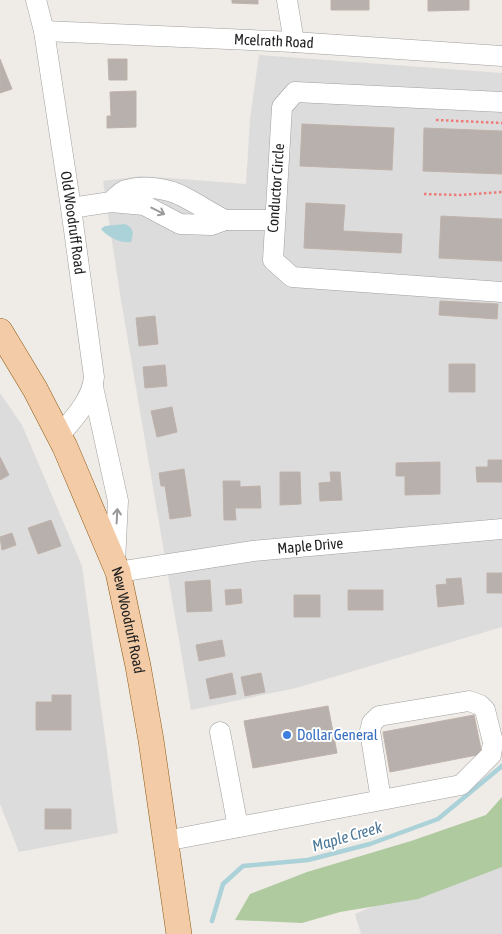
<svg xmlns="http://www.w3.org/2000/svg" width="502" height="934" viewBox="0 0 502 934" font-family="'Asap Condensed',sans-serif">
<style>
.residential{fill:#dddcdc}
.forest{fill:#afca9f}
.water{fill:#abd2d8}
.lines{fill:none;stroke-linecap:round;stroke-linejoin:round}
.stream{stroke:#abd2d8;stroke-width:4.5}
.building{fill:#b8b0ac;stroke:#bfb2aa}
.minor-casing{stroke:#a0a0a0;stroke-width:21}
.major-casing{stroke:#8c580e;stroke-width:26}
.path{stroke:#ed7c79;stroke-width:2.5;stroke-dasharray:2.5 2.5;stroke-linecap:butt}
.minor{stroke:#fff;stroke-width:20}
.major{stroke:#f3cca7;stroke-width:25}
.oneway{stroke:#9a9a9a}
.shop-dot{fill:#3f7fe0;stroke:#fff;stroke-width:2}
.labels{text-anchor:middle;stroke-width:4;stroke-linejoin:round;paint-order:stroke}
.street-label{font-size:15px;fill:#1f1f1f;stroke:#fff}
.shop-label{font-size:15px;fill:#366cbe;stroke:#fff;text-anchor:start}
.water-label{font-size:16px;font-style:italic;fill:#4d7897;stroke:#fff}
</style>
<rect width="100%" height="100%" fill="#efebe6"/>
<path class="residential" d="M259,55L502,73V627L296,688L191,710L120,294L103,181L142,176L246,184L250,119Z
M0,393L22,425L82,566L118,833L19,852L0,804Z
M502,852V934H361L355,914Z"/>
<path class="forest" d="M502,797V867L418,899L340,912L302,923L235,920L250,894L307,872L411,841L486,815Z"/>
<path class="water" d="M125,224C134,228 134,233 131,242C122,244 107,237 101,229L105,226Z"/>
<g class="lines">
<path class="stream" d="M212,921L223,884L243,866L308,860L370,844L438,819L502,766"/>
</g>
<path class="building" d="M232,0H258V4L232,3Z
M331,0H369V10H331Z
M428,0H469V10L428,11Z
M0,59L12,89L0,93Z
M108,59H127V80H109Z
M136,91V127L107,128V116H111L110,92Z
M302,124L394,128L392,170L300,166Z
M424,128L502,131V174L423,171Z
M306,203L345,205L343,231L402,234L401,253L304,248Z
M441,216L502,219V261L439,258Z
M440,301L498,304L497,319L439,315Z
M155,316L158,344L139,346L136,318Z
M449,364H475V392H449Z
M165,365L167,386L145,388L143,367Z
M172,407L177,432L157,437L151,411Z
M0,457L9,475L0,480Z
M488,460H502V482H477L476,467H488Z
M440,462V494L405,495V476H396V463Z
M184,469L191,516L170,519L165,486H161L159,473Z
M280,472H300L301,504L280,505Z
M330,472H340L342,500L320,501L319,483L331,482Z
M223,481H240V487L260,486L261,508H235L236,520H224Z
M51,520L61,546L38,554L28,528Z
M12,533L16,545L2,550L0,537Z
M487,573H502V593H487Z
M461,578L464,604L438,607L436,585L447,584L446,579Z
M210,580L212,611L187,612L185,582Z
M241,589L242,603L226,605L225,590Z
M348,590H383V610H348Z
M294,595H320V617H294Z
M222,640L225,656L199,661L196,645Z
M232,673L236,694L210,699L206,679Z
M261,673L265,692L245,696L241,677Z
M52,695H71V730H36V702H52Z
M328,706L337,753L253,768L244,721Z
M474,715L482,754L390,772L383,732Z
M45,809H71V829H45Z"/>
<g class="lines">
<defs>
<g id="minor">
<path id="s1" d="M36,0L44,31L71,208L94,377C92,400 74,418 59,436"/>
<path d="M287,0L294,42"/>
<path id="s2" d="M44,31L294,42L502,56"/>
<path d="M502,102L295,92L282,107L273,260L292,277L502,292"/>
<path d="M71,208L111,202L144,205L180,224L211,225L225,220C211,213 198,204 184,197C168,188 143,185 126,190C121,191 115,198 111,202"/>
<path d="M225,220H274"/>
<path d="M93,387L118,501L115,562"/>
<path id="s3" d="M118,572L253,551L502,529"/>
<path d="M220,732L238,827"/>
<path d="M165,841L461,785L491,755L493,742L485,710L480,705L469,701L379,716L372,723L370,731L381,800"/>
</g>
<g id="major">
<path id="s4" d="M0,331L35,389L65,447L118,572L138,666L151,740L179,934"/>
</g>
</defs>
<use href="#minor" class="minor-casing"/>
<use href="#major" class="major-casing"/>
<path class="path" d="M436,120L502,123
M424,194L460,195L502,192"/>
<use href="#minor" class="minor"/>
<use href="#major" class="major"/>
</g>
<defs><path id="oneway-shaft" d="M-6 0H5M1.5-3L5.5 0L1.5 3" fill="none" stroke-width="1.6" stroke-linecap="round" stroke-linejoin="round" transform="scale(1.25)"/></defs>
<g class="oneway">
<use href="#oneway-shaft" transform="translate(158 211) rotate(27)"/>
<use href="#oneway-shaft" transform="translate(117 516) rotate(-87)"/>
</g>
<circle class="shop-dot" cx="287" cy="735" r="5"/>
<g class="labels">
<g class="street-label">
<text dy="5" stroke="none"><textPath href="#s2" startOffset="230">Mcelrath Road</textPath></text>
<text transform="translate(276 188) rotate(-86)" y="5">Conductor Circle</text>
<text dy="5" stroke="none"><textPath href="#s1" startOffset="226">Old Woodruff Road</textPath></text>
<text dy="5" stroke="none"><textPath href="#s3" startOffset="194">Maple Drive</textPath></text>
<text dy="5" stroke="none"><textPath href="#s4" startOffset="318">New Woodruff Road</textPath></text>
</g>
<g class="shop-label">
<text x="297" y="740">Dollar General</text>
</g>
<g class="water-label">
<text transform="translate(347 836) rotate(-16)" y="6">Maple Creek</text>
</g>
</g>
</svg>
